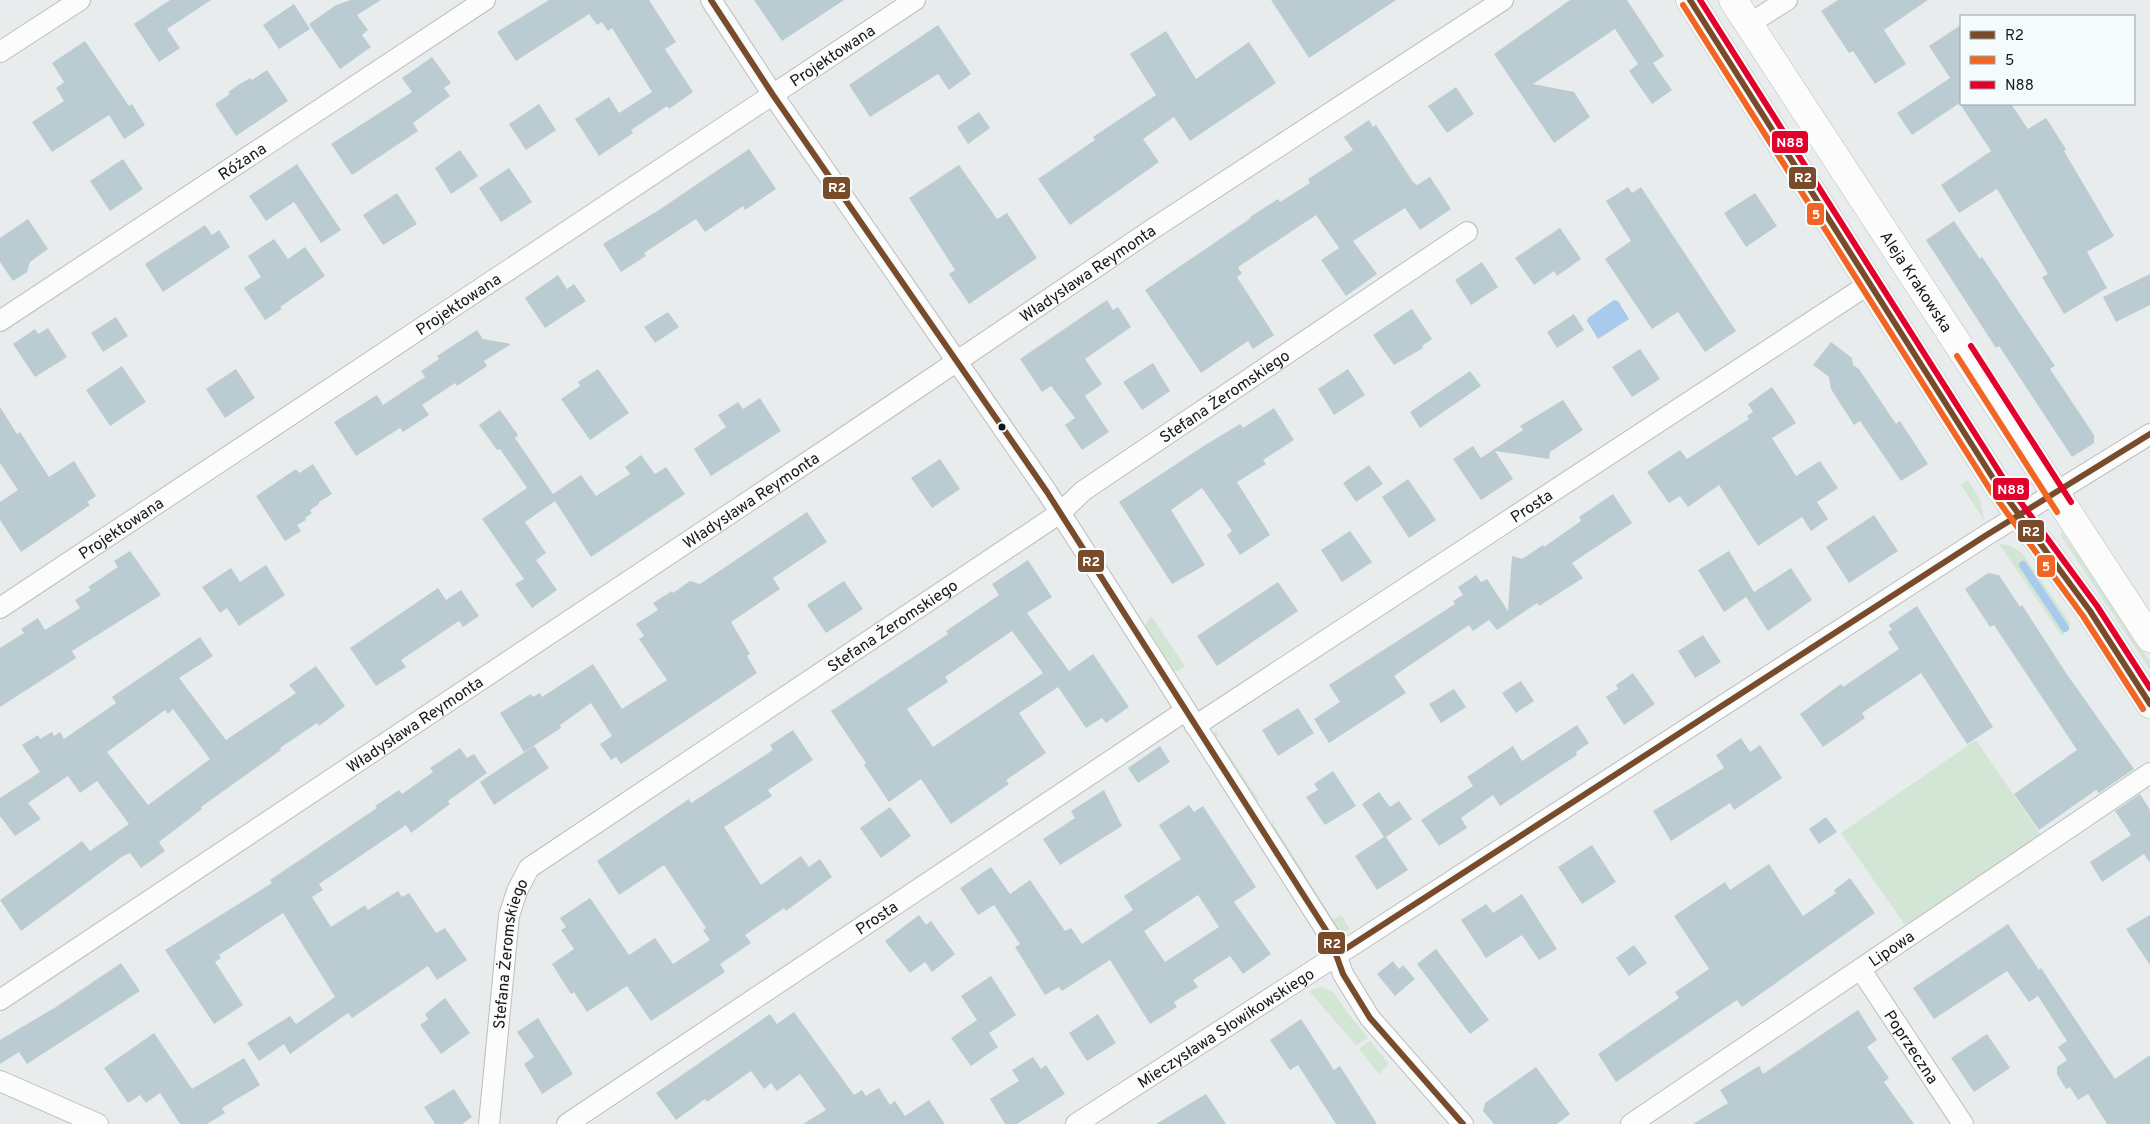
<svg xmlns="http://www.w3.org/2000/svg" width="2150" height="1124" viewBox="0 0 2150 1124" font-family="Overpass,sans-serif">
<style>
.green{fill:#d3e5d4}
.water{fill:#a8caed}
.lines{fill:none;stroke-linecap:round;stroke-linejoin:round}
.stream{stroke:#a8caed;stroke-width:8}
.building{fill:#baccd2;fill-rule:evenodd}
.minor-casing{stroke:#bbbebe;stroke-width:22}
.secondary-casing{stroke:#bbbebe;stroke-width:29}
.minor{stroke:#fcfcfc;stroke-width:20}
.secondary{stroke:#fcfcfc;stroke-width:28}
.bus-1-casing{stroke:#f4fbfc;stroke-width:10}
.bus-2-casing{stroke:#f4fbfc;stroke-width:10}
.bus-3-casing{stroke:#f4fbfc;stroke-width:10}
.bus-1{stroke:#7a4b2a;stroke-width:6}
.bus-2{stroke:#f26522;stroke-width:6}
.bus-3{stroke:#e4002b;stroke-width:6}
.bus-dot{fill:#151818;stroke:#f4fbfc;stroke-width:2}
.labels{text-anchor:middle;stroke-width:4;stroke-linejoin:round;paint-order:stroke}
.street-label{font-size:16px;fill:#151818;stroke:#f4fbfc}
.line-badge{stroke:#f4fbfc;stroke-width:2}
.badge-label{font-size:14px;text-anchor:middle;font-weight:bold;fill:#fff}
</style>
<rect width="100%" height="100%" fill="#e8ecec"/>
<path class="green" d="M1968,480L1980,500L1984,520L1961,485Z
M2062,532L2150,661V670L2063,539L2061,535Z
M1999,544L2008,545L2022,553L2071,624L2062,636Z
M1151,616L1185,666L1178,671H1174L1145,626Z
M1216,730L1218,734L1216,736L1259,800L1257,802L1216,739L1214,734Z
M1976,740L2041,835L1905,925L1841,833Z
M1273,816L1274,825L1333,920L1341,915L1350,929L1341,934L1339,933L1272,827Z
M1321,987L1334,993L1346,1011L1368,1038L1356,1045L1309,991Z
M1370,1041L1389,1064L1379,1074L1359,1049Z"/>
<path class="water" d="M1614,300L1618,301L1629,319L1598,339L1587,321L1588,318Z"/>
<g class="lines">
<path class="stream" d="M2023,565L2065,628"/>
</g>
<path class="building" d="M170,0H211L167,29L180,48L159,62L134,24Z
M351,0H381L357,15L368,30L362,35L371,47L340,69L309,24L336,5Z
M549,0H649L676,42L665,49L693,92L669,109L667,106L631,130L633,133L599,156L575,119L609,97L619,113L652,92L612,28L608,31L602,22L597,25L589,14L516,61L497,32Z
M754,0H844L782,41Z
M1271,0H1396L1309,58Z
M1570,0H1627L1664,56L1653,63L1672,90L1652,104L1629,71L1638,64L1615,29L1533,84L1574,92L1590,117L1554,143L1494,54Z
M1838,0H1928L1884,30L1906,64L1875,84L1853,51L1849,53L1821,11Z
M294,4L310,29L279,49L263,25Z
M938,25L971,74L949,90L938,74L870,117L849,85Z
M1961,25V102L1912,135L1897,113L1950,78L1929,46Z
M1166,31L1196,79L1249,42L1276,83L1190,141L1174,117L1143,139L1159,162L1070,225L1038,179L1095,140L1093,137L1156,95L1130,54Z
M85,41L129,106L132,104L145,125L124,139L109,115L52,152L32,122L64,101L56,88L64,82L52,63Z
M432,57L451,83L444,88L450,96L413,123L418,131L352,175L331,144L412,92L402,78Z
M267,70L288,101L236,136L215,104L230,94L228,92L240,84L250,78L252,80Z
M1456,87L1474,114L1447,133L1428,106Z
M539,104L556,130L526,150L509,124Z
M1960,104H2011L2028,129L2046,118L2066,149L2064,151L2114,236L2087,252L2107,288L2064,314L2042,277L2048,274L1997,189L1959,213L1941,185L1991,151Z
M979,112L990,128L968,144L957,127Z
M1369,120L1373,127L1376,125L1413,182L1417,185L1430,177L1451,209L1420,230L1405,208L1353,241L1377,274L1346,296L1321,260L1339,248L1316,215L1238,267L1242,274L1237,277L1274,335L1253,349L1248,341L1201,373L1145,290L1251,218L1250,217L1278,199L1280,202L1310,183L1308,179L1353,150L1344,137Z
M749,149L776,189L745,210L743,206L705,232L696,219L644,253L646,256L621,272L603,244L659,210Z
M460,150L478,176L451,194L435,168Z
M123,159L143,189L110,211L90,181Z
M297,164L341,230L321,243L294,202L266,221L249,196Z
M959,165L997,219L1007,213L1037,258L969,304L949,274L955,270L909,198Z
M509,168L532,202L501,222L479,188Z
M1628,187L1632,193L1641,187L1736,331L1705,352L1678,312L1652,329L1605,259L1631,241L1606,201Z
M397,193L417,224L383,245L363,215Z
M1755,193L1777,226L1746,247L1724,213Z
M28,219L48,249L30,262L27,272L13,281L0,262V238Z
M1954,221L1980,259L1982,257L2055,366L2050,369L2094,435V443L2072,457L1999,346L1996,348L1926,240Z
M205,225L212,235L219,230L230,247L163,292L145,264Z
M1560,228L1581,259L1557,276L1554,271L1534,285L1515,258Z
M274,239L288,259L305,247L325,276L280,307L282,309L265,320L244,288L261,277L248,256Z
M1482,262L1498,287L1471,305L1455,280Z
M2150,274V305L2116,322L2103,297Z
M558,275L567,289L574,284L586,301L545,328L525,298Z
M1107,300L1113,310L1118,307L1131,327L1085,359L1102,384L1085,396L1109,432L1082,450L1065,425L1075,418L1051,386L1042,392L1020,359Z
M1412,309L1432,339L1422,346L1423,348L1394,365L1373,335Z
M668,312L679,327L655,343L644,327Z
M1574,314L1584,330L1557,348L1547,332Z
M116,317L128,336L103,352L91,333Z
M48,328L67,357L35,377L13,344L35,329L38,334Z
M477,330L483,339L511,344L484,361L487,366L457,386L455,383L422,405L429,415L403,432L400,428L356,456L334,422L377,395L383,405L425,377L421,371L439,359L437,356Z
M1831,342L1852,358L1853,365L1859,369L1896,424L1900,421L1928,464L1901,481L1860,421L1854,425L1831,389L1829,377L1813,365Z
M1640,349L1660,379L1632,397L1612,367Z
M1153,363L1170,391L1142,410L1123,382Z
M122,366L146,402L110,426L86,390Z
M236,369L255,398L225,418L206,389Z
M598,369L629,413L590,440L561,399L580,386L578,382Z
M1348,369L1365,395L1334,415L1318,389Z
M1470,371L1481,386L1420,428L1410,412Z
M1772,387L1796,423L1772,438L1796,476L1820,461L1838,488L1817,502L1828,519L1811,531L1802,517L1758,546L1719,485L1688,507L1680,496L1669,503L1647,472L1680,450L1687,459L1749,419L1747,416L1753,412L1748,404Z
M760,398L781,431L711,476L694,449L726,427L718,415L738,402L743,409Z
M1563,400L1583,430L1550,452L1549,459L1495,451L1513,479L1481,500L1453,459L1473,446L1481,458L1523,430L1520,426Z
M0,407L17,434L20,432L49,477L74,461L96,496L87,502L90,505L21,552L0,520V502L18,490L0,463Z
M1274,408L1294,440L1263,460L1266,464L1237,482L1270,535L1240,555L1227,535L1232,531L1202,488L1171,510L1205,565L1172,584L1119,502L1202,447L1240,424L1243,428Z
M500,410L518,435L515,438L553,494L581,475L596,496L630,474L625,467L641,455L655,474L666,467L685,494L591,557L555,501L525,522L546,553L536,560L557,590L532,608L515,584L524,579L482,519L527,488L500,449L497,450L479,425Z
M940,459L960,489L932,508L911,478Z
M313,464L332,494L319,502V504L310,510L312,513L305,518L306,520L297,525L301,531L285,541L256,496L296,469L299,473Z
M1369,465L1383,484L1356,502L1343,483Z
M1408,479L1436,520L1409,538L1382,497Z
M1613,494L1632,523L1572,563L1583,578L1539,606L1537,603L1497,630L1489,620L1473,631L1469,625L1394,676L1406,693L1329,743L1314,719L1340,702L1329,685L1455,604L1453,601L1463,595L1458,587L1476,575L1481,582L1487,579L1508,611L1512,556L1522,559L1543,545L1544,547L1581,521L1579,517Z
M807,512L827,542L773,578L780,589L731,622L750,654L747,656L757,673L621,764L616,757L611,760L600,744L612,736L591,703L560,725L561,728L524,752L500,713L531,694L533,697L540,693L542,697L593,664L622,709L667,680L639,639L644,636L636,624L658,610L653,603L672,591L673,593L690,581L700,584Z
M1874,515L1898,551L1849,583L1826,547Z
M1350,531L1372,562L1342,582L1321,550Z
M130,551L161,595L72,651L76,658L0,707V648L24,633L21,629L38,618L45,630L80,608L75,600L91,590L88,587L118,567L114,561Z
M1729,551L1754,592L1791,568L1812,600L1768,631L1746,597L1724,612L1698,570Z
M1028,560L1052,597L1027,613L1069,671L1093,654L1129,707L1106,723L1102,718L1086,728L1058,687L1019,713L1046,753L1006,780L1009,784L951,824L921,779L889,802L864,765L866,763L831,711L948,634L946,631L999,595L992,584ZM1012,631L1043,673L933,747L907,709L948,682L945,677Z
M266,565L285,595L239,626L227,608L220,613L202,587L231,568L240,582Z
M1988,573L1999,575L2020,607L2022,605L2066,673L2134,769L2099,793L2096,790L2039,830L2014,794L2077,750L1994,625L1990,627L1965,589Z
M844,581L863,609L826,633L807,605Z
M1278,582L1298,611L1217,666L1197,636Z
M438,588L446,600L461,590L479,616L463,627L459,621L401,660L406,667L376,686L350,648Z
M1917,606L1993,727L1967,744L1921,673L1862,713L1865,718L1823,747L1800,714L1841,684L1843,687L1899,649L1888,632L1892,630L1889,625Z
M1703,635L1721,662L1695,678L1678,651Z
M200,637L213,656L179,678L226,740L296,693L289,685L316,666L345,706L319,726L317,723L280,748L281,750L201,807L202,809L159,842L165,851L141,868L130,853L123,856L21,931L0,900L82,841L90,851L129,824L97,781L80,793L68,776L28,803L41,819L15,836L0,816V798L40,772L22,745L38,735L40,739L52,732L54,736L60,732L64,739L116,703L112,697ZM173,709L210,759L148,805L107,752L165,710L168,714Z
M1633,673L1655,704L1624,725L1606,697L1618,689L1616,685Z
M1521,681L1534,701L1516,713L1502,693Z
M1454,689L1466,707L1441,723L1429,704Z
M1298,708L1314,733L1278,756L1262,730Z
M1577,725L1589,743L1576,752L1577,755L1500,806L1493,795L1461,818L1467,828L1439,846L1421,820L1473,786L1467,777L1513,746L1522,761Z
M793,730L813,760L768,790L772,796L724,827L761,885L801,856L809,867L820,859L832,877L786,911L784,908L745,935L751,943L720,964L725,972L651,1021L627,986L587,1012L574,992L571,994L552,964L574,949L561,930L566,927L560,918L590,898L629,955L655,938L673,964L710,940L703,930L706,928L664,865L619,895L597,861L689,799L691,803L773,750L770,745Z
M1741,738L1750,752L1760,745L1782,778L1734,810L1730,803L1671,841L1653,811L1724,768L1716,755Z
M534,746L549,768L494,805L480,782Z
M1160,746L1170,762L1138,783L1128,768Z
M460,748L467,758L474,754L487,773L448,801L450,804L411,833L406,825L319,884L323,890L312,897L331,927L365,905L368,910L398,891L402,897L409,893L436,933L445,928L467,960L437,980L428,966L352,1018L348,1013L290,1054L284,1044L259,1061L247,1043L290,1016L296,1024L335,997L283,913L219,955L221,958L215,962L243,1005L214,1024L165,950L272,883L270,880L377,808L375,806L399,790L402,794L433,772L430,768Z
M1333,771L1356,806L1325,825L1306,797L1318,790L1314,784Z
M1104,790L1122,826L1060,865L1043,839L1075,818L1071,811Z
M1379,792L1390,807L1399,801L1412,819L1386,837L1408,870L1377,890L1355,856L1384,837L1362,804Z
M2140,794L2150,810V863L2144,854L2102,882L2090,862L2131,835L2115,811Z
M1189,805L1194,812L1203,806L1256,887L1234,902L1271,954L1243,974L1230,956L1193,980L1198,987L1174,1002L1177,1007L1150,1024L1110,960L1062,991L1059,987L1045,995L1015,947L1020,944L994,905L978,915L960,888L991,867L1010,894L1030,880L1065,931L1071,928L1082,944L1133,910L1124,896L1181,859L1159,825ZM1198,895L1219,927L1165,962L1144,931Z
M890,807L911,836L881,858L860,828Z
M1826,817L1837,832L1819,844L1809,829Z
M1592,845L1616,882L1582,904L1558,867Z
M1769,864L1803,916L1836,893L1834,890L1850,878L1875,913L1742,1007L1737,1000L1616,1082L1598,1054L1679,998L1675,992L1709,969L1674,916L1725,882L1730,890Z
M1522,894L1557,949L1539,960L1522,935L1486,958L1461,920L1486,904L1493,913Z
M919,915L926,925L931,921L955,954L932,972L925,962L910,973L885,941Z
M2150,915V965L2126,929Z
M2008,924L2039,970L2041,968L2115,1079L2150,1055V1124H2107L2088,1094L2078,1100L2070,1087L2066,1089L2057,1074V1067L2067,1060L2058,1047L2067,1041L2038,996L2029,1002L2007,971L1934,1019L1913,988Z
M1634,945L1647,963L1629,976L1616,958Z
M1436,949L1489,1020L1470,1034L1417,964Z
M1393,961L1399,969L1403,965L1415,979L1395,996L1377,974Z
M121,963L140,991L27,1064L19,1052L0,1064V1040L56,1007Z
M991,976L1016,1015L989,1033L998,1047L971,1066L951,1038L977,1020L961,996Z
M445,998L470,1033L441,1054L420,1025L428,1019L425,1014Z
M1858,1010L1877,1040L1867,1047L1889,1078L1884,1082L1914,1124H1693L1728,1103L1720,1090L1759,1066L1763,1074Z
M794,1012L854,1095L862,1090L866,1096L879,1088L890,1105L895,1101L905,1116L929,1100L945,1124H803L826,1110L800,1074L777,1091L771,1083L764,1089L751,1071L707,1102L705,1099L676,1120L656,1093L770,1014L777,1024Z
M1098,1014L1116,1043L1087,1061L1069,1033Z
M538,1018L573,1074L542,1094L524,1064L534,1057L517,1032Z
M1301,1019L1334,1070L1340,1066L1377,1124H1336L1298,1065L1290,1070L1270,1040Z
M154,1033L192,1089L244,1058L260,1085L222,1108L225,1113L207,1124H180L160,1093L146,1103L140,1095L128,1103L104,1068Z
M1987,1034L2010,1068L1974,1092L1951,1058Z
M1033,1057L1041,1069L1046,1065L1065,1094L1017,1124H1005L990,1099L1019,1081L1012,1070Z
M1536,1067L1570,1114L1557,1124H1494L1483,1111L1485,1103Z
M454,1089L472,1117L462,1124H435L424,1107Z
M1206,1094L1226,1124H1156Z"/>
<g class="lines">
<defs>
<g id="minor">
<path d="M711,0L773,95L1047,492L1329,935L1343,974L1370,1018L1463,1124"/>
<path d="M1749,24L1787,0"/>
<path d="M0,52L80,0"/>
<path id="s1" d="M0,321L485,0"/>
<path id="s2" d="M0,608L915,0"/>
<path id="s3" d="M1195,726L1869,284"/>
<path id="s4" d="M1861,970L1963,1124"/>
<path id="s5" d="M0,1000L836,443L1154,228L1503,0"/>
<path d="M0,1081L98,1124"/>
<path id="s6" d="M489,1124L509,916L517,891L529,868L1060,513L1083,491L1467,232"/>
<path id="s7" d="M567,1124L1185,711"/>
<path id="s8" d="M1076,1124L1985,536L2150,434"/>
<path id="s9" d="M1631,1124L2150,773"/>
</g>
<g id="secondary">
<path d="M1690,0L1968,439L1998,486L2090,611L2150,704"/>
<path id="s10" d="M1733,0L2150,638"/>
</g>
</defs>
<use href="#minor" class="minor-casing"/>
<use href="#secondary" class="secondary-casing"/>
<use href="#minor" class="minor"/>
<use href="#secondary" class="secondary"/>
<defs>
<path id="bus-1" d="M711,0L773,95L1047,492L1329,935L1343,974L1370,1018L1463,1124
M1690,0L1998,486L2090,611L2150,704
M1336,955L1985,536L2150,434"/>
<path id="bus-2" d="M1683,5L1991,491L2083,616L2143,709
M1957,356L2057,512"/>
<path id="bus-3" d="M1700,0L2005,481L2097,606L2150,688
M1971,346L2071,502"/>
</defs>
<use href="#bus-1" class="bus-1-casing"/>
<use href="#bus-2" class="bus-2-casing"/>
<use href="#bus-3" class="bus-3-casing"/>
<use href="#bus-1" class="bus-1"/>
<use href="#bus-2" class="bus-2"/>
<use href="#bus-3" class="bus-3"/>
</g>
<circle class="bus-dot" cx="1002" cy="427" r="4.5"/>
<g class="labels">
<g class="street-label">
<text dy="6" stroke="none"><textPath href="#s2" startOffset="999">Projektowana</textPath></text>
<text dy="6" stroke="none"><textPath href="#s1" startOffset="290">Różana</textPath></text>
<text dy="6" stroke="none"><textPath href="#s5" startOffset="1308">Władysława Reymonta</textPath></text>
<text dy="6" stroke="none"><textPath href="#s10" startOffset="336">Aleja Krakowska</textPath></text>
<text dy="6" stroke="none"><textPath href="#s2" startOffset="550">Projektowana</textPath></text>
<text dy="6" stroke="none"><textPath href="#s6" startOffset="1102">Stefana Żeromskiego</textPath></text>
<text dy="6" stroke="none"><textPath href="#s5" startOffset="902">Władysława Reymonta</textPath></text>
<text dy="6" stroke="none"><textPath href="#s3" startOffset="402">Prosta</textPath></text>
<text dy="6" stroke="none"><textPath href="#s2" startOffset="145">Projektowana</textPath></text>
<text dy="6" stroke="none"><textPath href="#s6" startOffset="698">Stefana Żeromskiego</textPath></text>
<text dy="6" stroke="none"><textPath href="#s5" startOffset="498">Władysława Reymonta</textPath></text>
<text dy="6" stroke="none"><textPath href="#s7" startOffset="372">Prosta</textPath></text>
<text dy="6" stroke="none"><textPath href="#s9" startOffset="314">Lipowa</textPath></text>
<text dy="6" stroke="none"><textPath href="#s6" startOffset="172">Stefana Żeromskiego</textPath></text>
<text dy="6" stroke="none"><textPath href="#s8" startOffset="178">Mieczysława Słowikowskiego</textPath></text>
<text dy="6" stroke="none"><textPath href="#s4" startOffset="92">Poprzeczna</textPath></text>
</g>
</g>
<g class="line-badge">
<rect x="1771" y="130" width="38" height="24" rx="5" fill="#e4002b"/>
<rect x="1788" y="166" width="29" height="24" rx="5" fill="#7a4b2a"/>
<rect x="822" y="176" width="29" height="24" rx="5" fill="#7a4b2a"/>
<rect x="1806" y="202" width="19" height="24" rx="5" fill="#f26522"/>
<rect x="1992" y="477" width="38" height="24" rx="5" fill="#e4002b"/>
<rect x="2017" y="519" width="28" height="24" rx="5" fill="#7a4b2a"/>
<rect x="1077" y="549" width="28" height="24" rx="5" fill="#7a4b2a"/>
<rect x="2036" y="554" width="20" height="24" rx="5" fill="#f26522"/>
<rect x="1317" y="931" width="29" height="24" rx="5" fill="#7a4b2a"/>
</g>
<g class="badge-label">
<text x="1790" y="147">N88</text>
<text x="1803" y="182">R2</text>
<text x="837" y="192">R2</text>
<text x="1816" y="219">5</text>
<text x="2011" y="494">N88</text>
<text x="2031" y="536">R2</text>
<text x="1091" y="566">R2</text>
<text x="2046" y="571">5</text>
<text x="1332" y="948">R2</text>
</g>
<rect x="1960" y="15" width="175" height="90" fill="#f4fbfc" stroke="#9ba0a1"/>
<rect x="1970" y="31" width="25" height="8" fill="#7a4b2a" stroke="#9ba0a1"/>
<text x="2005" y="40" font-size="15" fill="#151818">R2</text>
<rect x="1970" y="56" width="25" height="8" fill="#f26522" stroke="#9ba0a1"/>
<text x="2005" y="65" font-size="15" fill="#151818">5</text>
<rect x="1970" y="81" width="25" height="8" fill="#e4002b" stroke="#9ba0a1"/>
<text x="2005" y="90" font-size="15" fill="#151818">N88</text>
</svg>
